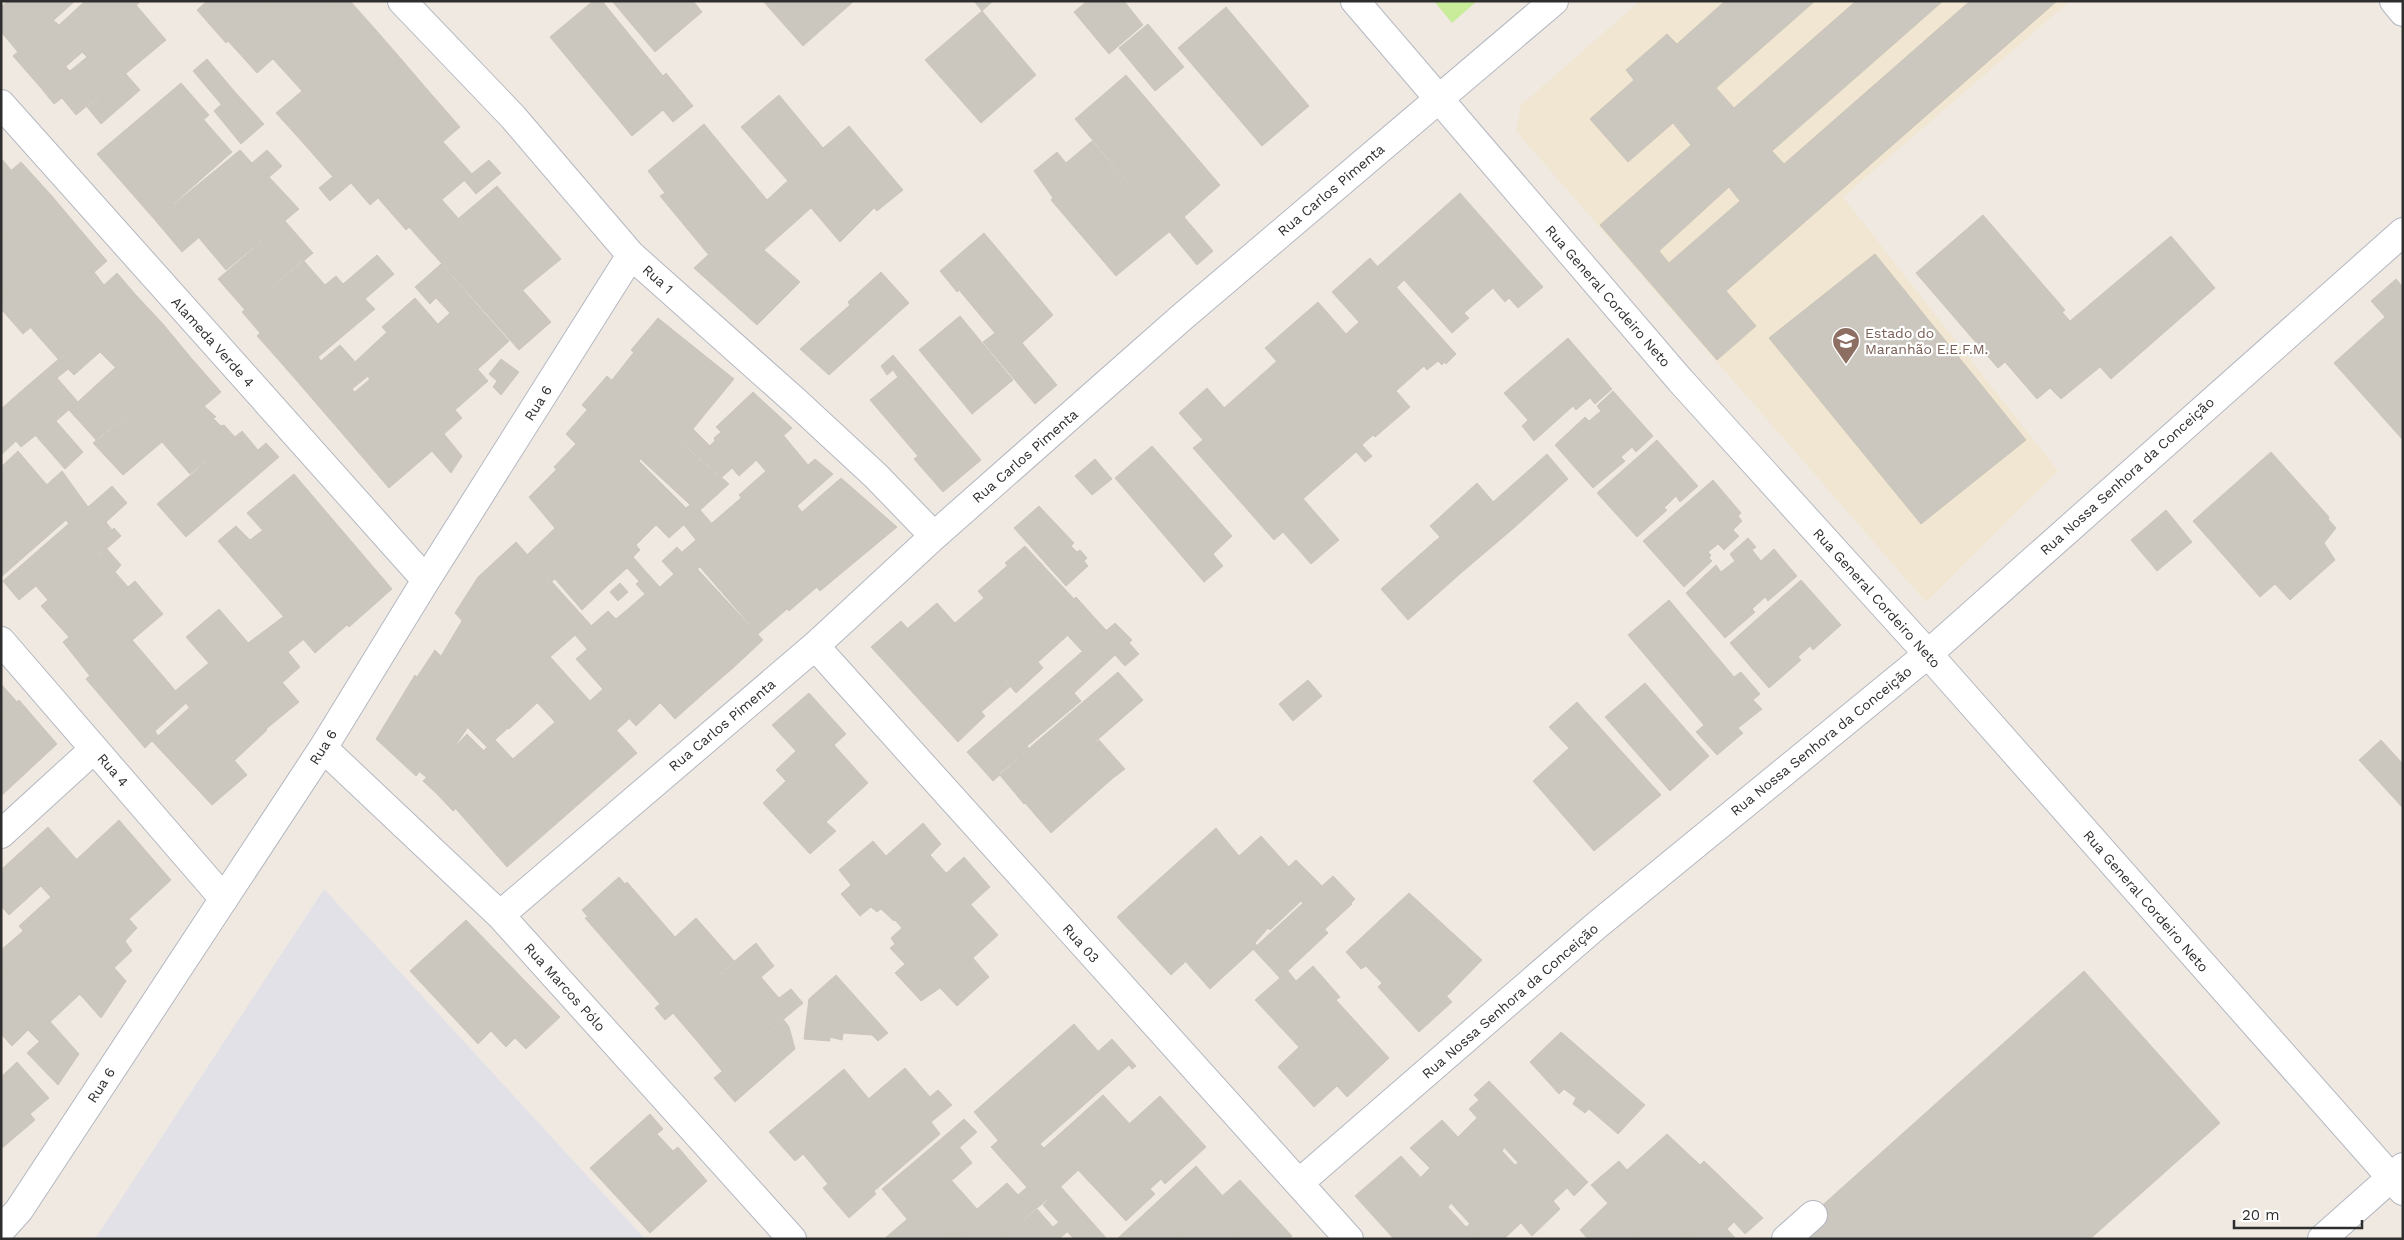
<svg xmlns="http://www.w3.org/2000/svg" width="2404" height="1240" viewBox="0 0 2404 1240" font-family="'Work Sans',sans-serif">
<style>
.industrial{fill:#e3e1e8}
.education{fill:#f0e6d1}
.pitch{fill:#c9ec9a}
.building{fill:#cbc7bf;stroke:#cbc5ba;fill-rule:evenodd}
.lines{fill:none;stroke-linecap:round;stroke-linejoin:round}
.minor-casing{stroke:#b4b7c1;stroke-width:30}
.minor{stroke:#fff;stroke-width:28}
.labels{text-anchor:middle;stroke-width:4.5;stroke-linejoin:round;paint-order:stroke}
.street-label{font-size:14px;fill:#2e2e2e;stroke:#fff}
.education-label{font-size:14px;fill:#785e54;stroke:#fff;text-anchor:start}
</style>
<rect width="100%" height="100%" fill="#efe9e1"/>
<path class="industrial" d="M324,889L645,1239H95Z"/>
<path class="education" d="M1640,1H2070L1843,197L2058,471L1926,602L1516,131L1521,105Z"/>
<path class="pitch" d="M1434,1H1477L1452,23Z"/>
<path class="building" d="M8,1H75L18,52L1,32V7Z
M85,1H141L41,88L13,56L53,20L59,25Z
M207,1H273L226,43L197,10Z
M273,1H338L257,73L228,41Z
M338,1H350L375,29L302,91L273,59Z
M593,1H602L663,76L666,73L693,106L673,122L663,110L632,136L550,37Z
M612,1H693L702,12L655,52Z
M763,1H854L803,46Z
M974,1H993L982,11Z
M1087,1H1124L1143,25L1109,54L1074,12Z
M1725,1H1815L1716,88L1734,108L1856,1H1943L1772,151L1784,164L1970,1H2057L1726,291L1756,326L1717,360L1600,225L1691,145L1673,123L1628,162L1590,119L1634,80L1626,70L1667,34L1677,44ZM1729,187L1740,201L1669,263L1659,251Z
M136,5L166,40L76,115L62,98L54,104L41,88L65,66L70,71L87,57L82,52Z
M1226,7L1309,106L1262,146L1178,48Z
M982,11L1036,75L981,123L925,60Z
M1148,24L1184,67L1155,91L1119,48Z
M375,29L402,60L305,145L276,113Z
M207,59L235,92L221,104L193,71Z
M402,60L432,95L333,177L305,145Z
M126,74L140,90L101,124L87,107Z
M1126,75L1220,185L1184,217L1213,251L1197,265L1075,119Z
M181,83L209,115L126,187L97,154Z
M235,92L264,124L241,144L214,111Z
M432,95L460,127L370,205L351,183L330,201L319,188Z
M779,95L823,148L788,181L741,127Z
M204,120L232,152L155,220L126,187Z
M704,124L767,200L708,254L660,196L665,193L648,171Z
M849,126L903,190L877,211L823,148Z
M1092,141L1169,232L1116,276L1051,200L1053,198L1034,171L1057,152L1066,163Z
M443,142L472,174L406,230L378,198Z
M823,148L874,208L840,242L811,208L764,250L800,282L757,325L694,268Z
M240,150L252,163L267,150L282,166L182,252L155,220Z
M1,158L11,170L1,179Z
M489,160L501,173L476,194L464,180Z
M21,162L51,195L1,238V179Z
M269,177L299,209L226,270L199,238Z
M497,186L561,259L523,290L459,218Z
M1460,193L1543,287L1518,308L1509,298L1505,302L1493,288L1464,313L1469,318L1452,333L1404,280L1397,287L1378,266Z
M51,195L78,227L1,294V238Z
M442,200L551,322L519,350L409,227Z
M1983,215L2065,310L2062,312L2070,321L2171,236L2215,288L2111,379L2100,367L2061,399L2050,388L2037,399L2005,362L1998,368L1916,273Z
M285,221L313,253L245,310L218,279Z
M78,227L107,261L23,334L1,309V294Z
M984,233L1053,315L1022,343L1057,385L1035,404L983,342L995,333L959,290L957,292L940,271Z
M1875,254L2026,440L1921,524L1769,338Z
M377,255L394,274L365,299L375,309L318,357L321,361L297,381L268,348Z
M1370,258L1456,354L1446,364L1444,362L1442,365L1438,361L1427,370L1424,366L1396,391L1346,334L1359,322L1332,292Z
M303,260L325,285L336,276L343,284L268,348L257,336L260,333L242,312Z
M441,264L509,341L478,369L438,324L450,313L436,298L430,304L415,287Z
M94,272L104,285L117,273L135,294L59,360L30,327Z
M881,272L909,303L829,375L800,349L850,305L848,302Z
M2396,279L2403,287V337L2371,301Z
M135,294L163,324L115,367L100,352L74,375L68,369L57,378L78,402L56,421L26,387Z
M415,298L488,381L455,410L382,327Z
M1318,302L1410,407L1375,437L1373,435L1362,445L1372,456L1365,462L1265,348Z
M960,316L1013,380L972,414L919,350Z
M2385,317L2403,337V440L2334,363Z
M658,318L734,379L705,414L631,350Z
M163,324L192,359L97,441L69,410Z
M387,332L462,418L444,434L462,456L451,473L355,362Z
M1568,338L1612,389L1595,404L1590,398L1576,410L1573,406L1534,441L1522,426L1528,420L1504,393Z
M340,345L368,376L352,389L355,392L370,379L432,451L389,488L297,381Z
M634,352L705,414L693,429L710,446L697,457L612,380Z
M893,355L981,460L943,492L914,459L918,456L870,400L898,377L893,370L887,375L881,366Z
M192,359L221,392L123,475L93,443Z
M501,359L519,372L501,395L493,387L497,381L489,374Z
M1277,361L1356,452L1303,499L1224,408Z
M607,376L729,484L698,512L582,405Z
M26,387L55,420L21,447L16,441L1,455V409Z
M1207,388L1339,540L1311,564L1283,532L1274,540L1193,448L1203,440L1179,413Z
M1613,391L1653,436L1636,452L1632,447L1621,457L1625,461L1593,488L1555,445L1585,417L1589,421L1601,411L1597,406Z
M753,392L792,428L739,476L732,468L721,478L697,457L715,441L714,438L721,432L716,427Z
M204,406L216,417L213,418L221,426L224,425L235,437L190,474L162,442Z
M587,410L640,459L639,461L686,508L690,505L698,512L669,538L566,434Z
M55,420L83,452L65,469L36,436Z
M242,431L258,450L266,443L279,457L186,537L157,504Z
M784,436L808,465L815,459L833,474L797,506L756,460Z
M1657,440L1698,486L1680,502L1676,496L1664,508L1667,510L1637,537L1597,493Z
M576,444L656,525L636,545L640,550L633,557L554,467Z
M1152,446L1232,536L1213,554L1223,566L1204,582L1115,478Z
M18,451L47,485L1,526V467Z
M2271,452L2329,517L2328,519L2336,528L2324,543L2335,560L2290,600L2275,584L2260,597L2193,521Z
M1547,454L1568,479L1515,527L1493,502Z
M1095,459L1112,479L1092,495L1075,476Z
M556,470L584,501L554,527L529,497Z
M62,471L88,507L69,524L66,520L1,577V526Z
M766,471L850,566L820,591L739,495Z
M294,474L392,589L349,627L247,513Z
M841,478L897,527L850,566L802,512Z
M1713,480L1741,513L1738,516L1742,521L1733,530L1739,536L1724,550L1718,544L1708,552L1711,555L1709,558L1712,561L1684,587L1643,541Z
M1477,483L1515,527L1461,573L1434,542L1440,537L1430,526Z
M112,486L127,503L106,522L112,530L114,528L121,536L48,600L36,586L19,600L3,581Z
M741,498L817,587L789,611L712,523Z
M584,501L648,574L639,581L627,568L606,587L554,527Z
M1039,506L1074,543L1071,546L1077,552L1080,550L1087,558L1084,561L1088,566L1066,586L1014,528Z
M700,510L787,609L758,634L700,567L697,569L682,552L696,540L684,525Z
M2166,510L2192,542L2157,571L2131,540Z
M236,526L250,540L263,530L347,625L315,653L218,541Z
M555,528L606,587L582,610L555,579L551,582L527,555Z
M1748,538L1756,547L1752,550L1761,561L1774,549L1797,576L1768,601L1765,597L1752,609L1755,612L1725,638L1686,593L1716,565L1721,572L1735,561L1730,554Z
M516,542L589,623L550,657L478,577Z
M1434,542L1461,573L1408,620L1381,589Z
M1025,546L1074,599L1076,597L1093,616L1070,638L1005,563Z
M677,547L763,640L733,668L660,587L674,574L662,561Z
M106,548L121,565L115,572L128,587L69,637L41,606Z
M1007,566L1068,635L1038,662L978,591Z
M648,574L733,668L704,693L628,609L645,594L636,584Z
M478,577L637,753L507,867L456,809L555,722L455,613Z
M1801,580L1841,625L1813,650L1810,646L1798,657L1801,660L1769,688L1730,643Z
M135,581L163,614L90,676L63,642Z
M620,583L628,592L618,601L610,592Z
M984,598L989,604L960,629L955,623Z
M1669,600L1734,677L1741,672L1760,694L1753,700L1762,709L1738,728L1743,733L1717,755L1696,732L1704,725L1628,635Z
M937,603L1011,686L981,712L908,628Z
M989,604L1043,668L1016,693L960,629Z
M219,609L299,702L266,729L186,637Z
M628,609L704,693L675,719L591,626L608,611L616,619Z
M1093,616L1106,630L1082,651L1070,638Z
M283,617L304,639L288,652L300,667L282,683L248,643Z
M462,621L537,703L509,729L441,656Z
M901,621L985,716L958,742L871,647Z
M589,623L601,637L587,649L575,635Z
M1115,623L1132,640L1129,643L1139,654L1125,666L1115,655L1074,693L1081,701L1027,746L1029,749L993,781L967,752Z
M601,637L660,703L636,726L576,659Z
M132,640L186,703L155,731L158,736L189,708L247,775L212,805L152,741L145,748L86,679Z
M435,650L508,728L487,747L417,677Z
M209,663L267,730L235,760L175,691Z
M1118,672L1143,700L1024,804L999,774Z
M415,675L463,723L457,733L449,728L436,752L416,776L376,739Z
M1308,680L1322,696L1293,721L1279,704Z
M1645,683L1709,756L1670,791L1605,717Z
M1,684L17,702L1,716Z
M603,689L629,719L617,730L590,701Z
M809,693L846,734L834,745L868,783L826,822L836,831L810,854L763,803L786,781L776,770L796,751L772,725Z
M19,700L57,744L1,796V716Z
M1577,702L1661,795L1594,851L1533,781L1569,748L1549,727Z
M463,723L468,727L455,746L426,777L420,772L436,752L449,728L457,733Z
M467,734L484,751L437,794L423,781Z
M495,740L513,759L453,811L437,794Z
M1099,740L1125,769L1113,778L1087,749Z
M2381,740L2403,764V808L2359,760Z
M1087,749L1113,778L1051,833L1025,803Z
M119,820L171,880L129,919L77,859Z
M923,823L941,844L930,855L946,873L894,921L881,909L877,912L871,907L860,916L841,894L851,885L839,870L873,841L886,856Z
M48,827L137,928L125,941L132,951L114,968L15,857Z
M1216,828L1239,856L1261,836L1289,867L1171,975L1117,917Z
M15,857L41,886L9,915L1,906V870Z
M964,857L990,887L905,964L890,948L895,944L891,938L902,928L895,920Z
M1296,860L1322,886L1303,903L1301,901L1270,930L1268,928L1255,943L1257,946L1210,989L1186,962Z
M1333,876L1355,899L1351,903L1352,904L1325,929L1302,904Z
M619,877L625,884L627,882L675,937L696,918L735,962L665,1020L655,1008L660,1004L585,918L588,917L582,910Z
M1409,893L1482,960L1447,996L1378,922Z
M51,897L126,981L101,1018L19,926Z
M1302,904L1328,933L1280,978L1253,949Z
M971,905L998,935L940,988L921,1001L895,973Z
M466,920L560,1017L526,1049L515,1038L506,1047L491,1031L478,1044L410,971Z
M1378,922L1452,1002L1419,1032L1378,987L1382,983L1366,966L1361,969L1346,952Z
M23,931L80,994L50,1022L1,968V950Z
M756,943L774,966L761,977L766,983L697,1041L673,1013Z
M973,958L989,977L957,1006L940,988Z
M1313,966L1340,997L1336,1000L1389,1058L1347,1097L1337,1086L1314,1107L1278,1067L1299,1047L1255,1000L1288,971L1296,981Z
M1,968L55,1027L39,1041L28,1030L12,1046L1,1034Z
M2084,971L2220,1123L2090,1239H1792L1816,1211Z
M836,975L888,1033L878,1041L872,1035L843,1033L842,1040L830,1037V1041L804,1039L809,999Z
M766,983L779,998L791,989L803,1003L722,1071L697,1041Z
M784,1020L789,1027L795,1049L735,1102L714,1078Z
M1074,1024L1098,1051L998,1140L974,1112Z
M55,1027L79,1054L58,1085L27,1053Z
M1561,1032L1645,1105L1618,1134L1589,1109L1585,1113L1573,1104L1576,1098L1564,1089L1559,1094L1530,1062Z
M1112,1039L1136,1066L1132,1069L1129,1065L1040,1144L1044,1148L1015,1174L991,1147Z
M17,1062L49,1098L30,1114L35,1120L1,1149V1077Z
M905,1068L930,1097L828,1184L803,1154Z
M844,1069L869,1099L795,1161L769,1132Z
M1489,1081L1588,1182L1574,1196L1567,1188L1553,1201L1469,1109L1479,1100L1474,1095Z
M938,1090L952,1105L931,1122L940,1134L874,1191L876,1194L849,1218L823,1188Z
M1103,1095L1129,1123L1042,1204L1015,1174Z
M1160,1096L1206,1147L1165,1184L1161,1179L1150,1189L1155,1194L1126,1221L1078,1170Z
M650,1114L663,1129L657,1134L673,1151L678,1147L707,1181L650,1233L590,1168Z
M1477,1118L1504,1148L1502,1151L1515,1165L1518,1163L1549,1196L1504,1239H1478L1466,1227L1470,1224L1451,1203L1448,1207L1421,1177L1430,1168L1410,1148L1442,1120L1458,1137Z
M964,1119L977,1132L960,1147L948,1133Z
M948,1133L972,1163L907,1219L882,1189Z
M1667,1134L1700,1165L1704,1161L1763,1218L1745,1234L1734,1222L1727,1229L1736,1239H1692L1627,1170Z
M1401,1156L1466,1227L1478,1239H1394L1355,1196Z
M1619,1161L1627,1170L1692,1239H1641L1591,1185Z
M1196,1166L1222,1195L1174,1239H1117Z
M1240,1180L1265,1207L1230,1239H1174Z
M952,1181L977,1209L954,1229L942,1239H884Z
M1007,1183L1033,1211L1002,1239H963L954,1229Z
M1060,1186L1107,1239H1074L1043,1205Z
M1027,1187L1042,1204L1033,1211L1018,1195Z
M1549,1196L1560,1209L1532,1236L1521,1223Z
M1608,1203L1617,1213L1641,1239H1588L1580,1230Z
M1265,1207L1292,1236L1289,1239H1230Z
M1037,1209L1053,1227L1059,1222L1068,1231L1059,1239H1002Z
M954,1229L963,1239H942Z"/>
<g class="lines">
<defs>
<path id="minor" d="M402,1L513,117L631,255L795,401L876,476L934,536
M1355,1L1680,380L1928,654L2403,1191
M2394,1L2403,12
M1,104L426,580
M1,641L224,899
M815,646L1349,1239
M323,748L500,915L792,1239
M1,834L94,749
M500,915L815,646L934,536L1181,318L1554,1
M1299,1183L1597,925L1928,654L2403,232
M1,1230L19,1210L323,748L426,580L631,255
M1786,1239L1813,1215
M2322,1239L2403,1167"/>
</defs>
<use href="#minor" class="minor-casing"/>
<use href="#minor" class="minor"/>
</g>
<defs>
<symbol id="school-pin" viewBox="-11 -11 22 30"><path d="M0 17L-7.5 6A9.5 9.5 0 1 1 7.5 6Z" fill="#8d6e63" stroke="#fff"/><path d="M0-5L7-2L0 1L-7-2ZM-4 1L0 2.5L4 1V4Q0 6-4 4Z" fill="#fff"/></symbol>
</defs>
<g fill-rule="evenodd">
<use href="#school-pin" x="1830" y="325" width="32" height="43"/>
</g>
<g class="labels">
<g class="street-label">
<text transform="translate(1331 190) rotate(-40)" y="5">Rua Carlos Pimenta</text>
<text transform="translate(658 279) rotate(42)" y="5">Rua 1</text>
<text transform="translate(1608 296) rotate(49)" y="5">Rua General Cordeiro Neto</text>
<text transform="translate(213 342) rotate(48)" y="5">Alameda Verde 4</text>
<text transform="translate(538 403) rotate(-58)" y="5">Rua 6</text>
<text transform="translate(1025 456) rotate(-41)" y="5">Rua Carlos Pimenta</text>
<text transform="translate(2127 476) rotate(-42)" y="5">Rua Nossa Senhora da Conceição</text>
<text transform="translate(1877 598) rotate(48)" y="5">Rua General Cordeiro Neto</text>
<text transform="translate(722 725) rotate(-40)" y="5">Rua Carlos Pimenta</text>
<text transform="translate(1821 741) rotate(-39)" y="5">Rua Nossa Senhora da Conceição</text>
<text transform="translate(323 747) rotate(-58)" y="5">Rua 6</text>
<text transform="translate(113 770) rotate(49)" y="5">Rua 4</text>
<text transform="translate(2146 901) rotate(49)" y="5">Rua General Cordeiro Neto</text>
<text transform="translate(1081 943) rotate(48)" y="5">Rua 03</text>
<text transform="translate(565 987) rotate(48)" y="5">Rua Marcos Pólo</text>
<text transform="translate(1510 1001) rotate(-41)" y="5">Rua Nossa Senhora da Conceição</text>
<text transform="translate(101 1085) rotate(-57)" y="5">Rua 6</text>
</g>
<g class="education-label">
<text x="1865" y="338">Estado do<tspan x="1865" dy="16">Maranhão E.E.F.M.</tspan></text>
</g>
</g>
<rect width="2404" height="1240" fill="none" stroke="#2e2e2e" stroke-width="5"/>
<path d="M2234 1220v8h128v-8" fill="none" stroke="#2e2e2e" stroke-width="2.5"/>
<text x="2242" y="1220" font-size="15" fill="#2e2e2e" stroke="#ffffff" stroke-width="4" paint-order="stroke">20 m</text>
</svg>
